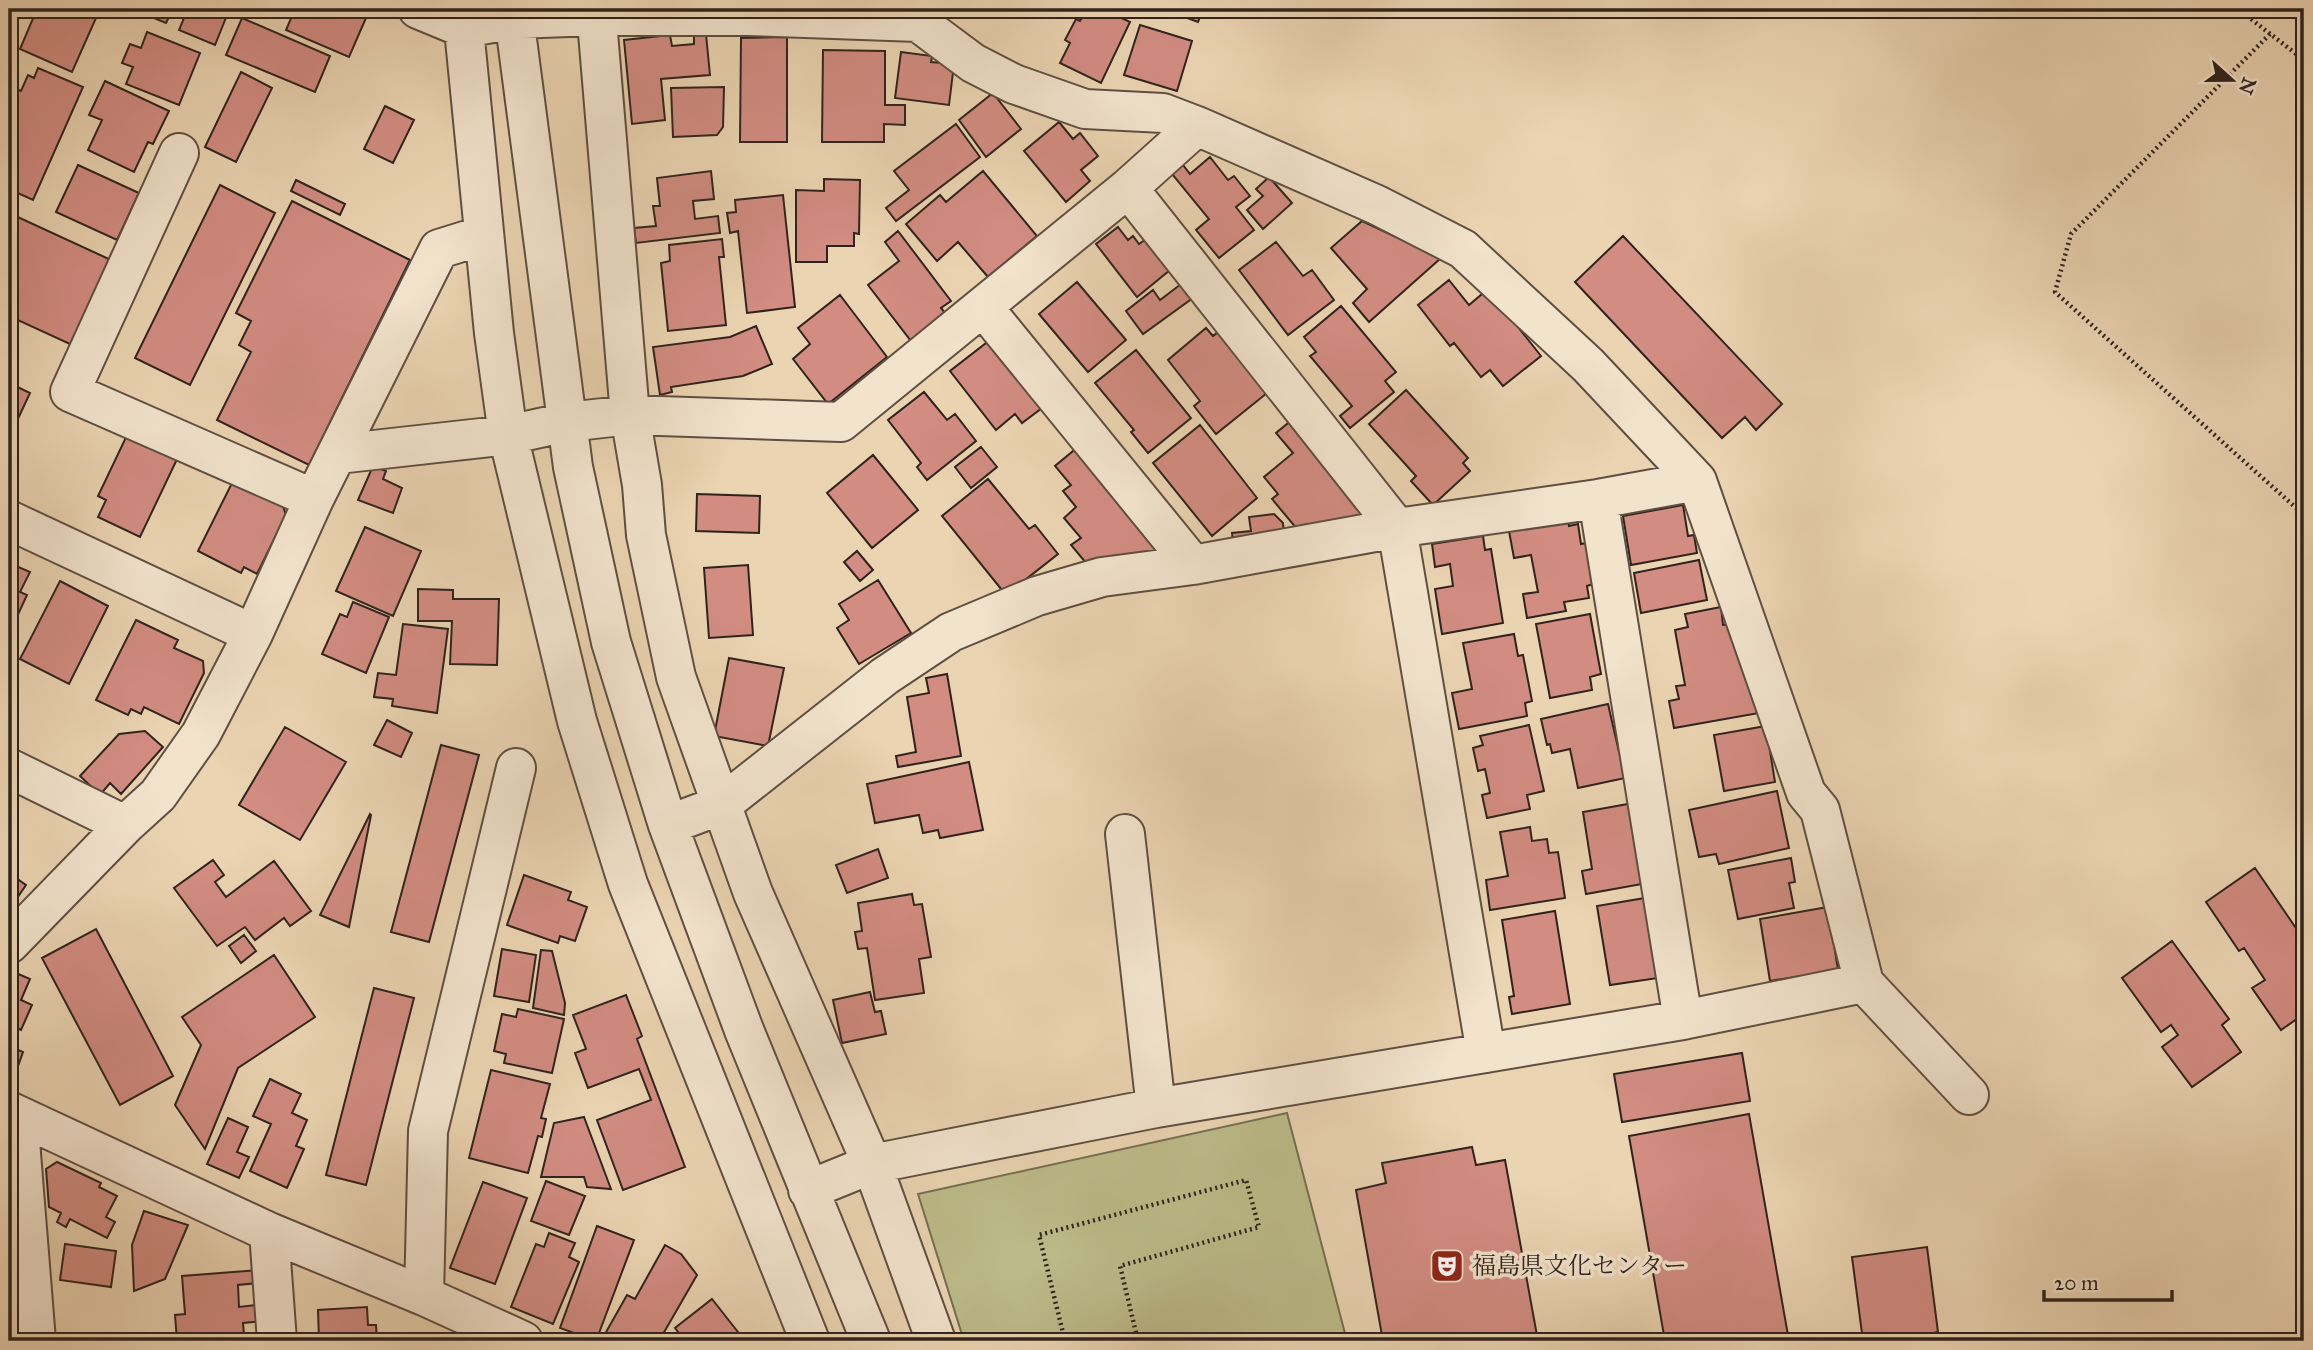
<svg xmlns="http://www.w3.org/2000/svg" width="2313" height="1350" viewBox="0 0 2313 1350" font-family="'IM FELL Great Primer','Noto Serif JP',serif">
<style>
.green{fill:#bcbb89;stroke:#766f54;stroke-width:2}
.building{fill:#d28c82;stroke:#30231e;stroke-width:2}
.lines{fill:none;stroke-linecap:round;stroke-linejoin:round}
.minor-casing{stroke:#5f4f43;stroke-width:42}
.path{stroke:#30231e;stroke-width:4.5;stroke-dasharray:2 3.5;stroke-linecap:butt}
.minor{stroke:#f2e3cd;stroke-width:38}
.labels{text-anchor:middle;stroke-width:7;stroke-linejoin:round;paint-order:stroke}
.poi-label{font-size:24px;fill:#30231e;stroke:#f2e3cd;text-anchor:start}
</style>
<rect width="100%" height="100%" fill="#ebd4b2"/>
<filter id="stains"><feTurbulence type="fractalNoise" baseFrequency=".00286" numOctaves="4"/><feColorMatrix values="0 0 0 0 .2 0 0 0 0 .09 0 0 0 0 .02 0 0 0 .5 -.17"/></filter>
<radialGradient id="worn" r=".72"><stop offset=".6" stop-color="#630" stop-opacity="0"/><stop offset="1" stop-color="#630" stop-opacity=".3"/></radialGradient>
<path class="green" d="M1287,1113L1347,1341H964L918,1194Z"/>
<path class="building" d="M37,9H100L72,72L20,49Z
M132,9H212L227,15L215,45L179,30L184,18L171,13L166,23Z
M241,9H264L260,17Z
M295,9H363L369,11L349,57L286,30Z
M1087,9H1103L1130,22L1101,83L1060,63L1070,43L1065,40L1076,19L1080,21Z
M1163,9H1203L1198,22Z
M242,18L330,56L315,92L226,55Z
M1140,25L1192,41L1177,91L1124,75Z
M147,32L200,53L179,105L126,84L133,67L122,63L130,44L141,48Z
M706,34L710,75L661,79L665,120L632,124L624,40L670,35L672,46L694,44V35Z
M787,37V142H740L741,38Z
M823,50L885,51V105H905V125L884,124V142H822Z
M901,52L932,56L931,62L954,64L949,105L895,98Z
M38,68L83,87L33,200L9,189V86L21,91L28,75L34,78Z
M241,72L272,88L236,162L205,147Z
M105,81L169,111L153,144L148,142L134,172L88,150L102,120L89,115Z
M724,87L723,127L717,135L673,137L671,88Z
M993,93L1021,129L986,157L959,120Z
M385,106L414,120L393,163L364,149Z
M1059,122L1073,139L1080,133L1098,156L1081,170L1090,181L1066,202L1024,151Z
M956,124L980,157L896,221L886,208L909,190L894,171Z
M1210,157L1228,180L1234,176L1250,196L1236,207L1254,230L1219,258L1196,230L1209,219L1172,174L1183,165L1190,174Z
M78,165L139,193L117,240L56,212Z
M711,171L714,199L693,201L695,219L718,216L720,233L636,243L634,228L656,226L653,206H660L657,178Z
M983,171L1037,236L988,277L958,242L937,261L906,224L940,195L946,202Z
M1269,177L1292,203L1263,229L1247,210L1263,196L1256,189Z
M824,179L860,180L859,234L854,233V246H827V262H796V190L824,191Z
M296,180L345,204L340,215L291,191Z
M220,185L275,213L190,385L135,358Z
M783,195L795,307L747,313L738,231L730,233L727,213L736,212L735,200Z
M292,201L410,260L309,465L217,420L251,352L239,345L251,321L236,313Z
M9,213L111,260L72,345L18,320L9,340Z
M1362,221L1441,258L1369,322L1353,303L1367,289L1331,248Z
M1118,227L1128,240L1133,236L1139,244L1146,239L1170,270L1137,297L1096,244Z
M898,231L951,301L941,308L946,314L911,341L868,285L899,261L885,242Z
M1623,236L1782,404L1756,430L1745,417L1722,438L1575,282Z
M722,239L724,257H719L726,325L668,331L661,263L670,261L669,245Z
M1276,242L1303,276L1312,270L1334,300L1288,335L1239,270Z
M1449,280L1469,305L1488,289L1541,356L1503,386L1490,370L1481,377L1454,343L1450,346L1418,305Z
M1185,281L1197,295L1143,334L1126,311L1153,290L1160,300Z
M1077,282L1126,340L1088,372L1039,314Z
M840,295L887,357L828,404L793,359L810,344L798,328Z
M1341,306L1396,372L1385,381L1394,392L1350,428L1340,416L1352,406L1310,356L1316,352L1304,337Z
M756,326L772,364L743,376L671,387L672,392L660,395L653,347L730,337Z
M1224,327L1272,389L1216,434L1194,406L1200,401L1168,360L1206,328L1213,336Z
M990,340L1042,408L1022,423L1015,414L996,430L950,371Z
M1136,350L1191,418L1148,453L1131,432L1134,430L1095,383Z
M9,383L30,393L9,438Z
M1406,390L1468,458L1463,463L1470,471L1433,505L1411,481L1416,476L1369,424Z
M924,392L947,420L955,414L976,441L927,480L917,467L921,463L888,420Z
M1293,419L1364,518L1297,529L1272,499L1278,494L1264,477L1293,453L1276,433Z
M1200,425L1257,498L1212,536L1153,463Z
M129,431L179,455L140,537L98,517L106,500L98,496Z
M981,447L997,467L971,488L955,467Z
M1078,447L1160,545L1156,555L1091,569L1071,545L1081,538L1064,518L1076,507L1063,491L1071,485L1055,466Z
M873,455L918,510L872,548L827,493Z
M373,466L386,471L383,479L402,488L393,513L358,500Z
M235,477L281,500L286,515L257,574L244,567L241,573L198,551Z
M988,479L1029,529L1035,525L1058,554L1006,595L942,516Z
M697,494L760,496L759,533L696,531Z
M1683,505L1688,536L1694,535L1697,553L1631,565L1623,516Z
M1274,514L1283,523L1284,535L1233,542L1232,533L1251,531L1249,517Z
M1568,520L1569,526L1578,524L1581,544L1586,543L1593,584L1587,586L1589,598L1564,602L1566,611L1527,618L1523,594L1538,592L1531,555L1514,558L1509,531Z
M365,527L421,551L393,616L336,591Z
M1483,536L1485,550L1491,549L1503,623L1442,634L1435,589L1453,586L1450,564L1435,567L1432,544Z
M857,551L873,570L860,581L844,562Z
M1699,560L1707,600L1641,613L1634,573Z
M9,563L30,572L20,592L27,595L9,634Z
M748,565L753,635L709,638L704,568Z
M878,580L911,633L859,664L837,628L849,620L839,604Z
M60,581L108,606L69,684L20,659Z
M418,589L453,590V599H499L497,665L450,664L452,621H418Z
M353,602L389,617L366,673L322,654L340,614L347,617Z
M1721,607L1723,625L1731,624L1741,642L1748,685L1753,684L1759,713L1674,728L1669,701L1679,699L1676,686L1685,685L1675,630L1688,627L1685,614Z
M1590,614L1601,674L1590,677L1592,690L1550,698L1536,624Z
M136,620L178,640L174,648L203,661L204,673L179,724L144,707L141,714L131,709L128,715L96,700Z
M403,624L448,629L437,713L392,706L393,699L374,697L378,673L396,675Z
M1514,634L1518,656L1523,655L1532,701L1525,703L1527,716L1459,729L1452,693L1472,689L1463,643Z
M729,658L784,668L768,746L714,736Z
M947,674L961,756L898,767L896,756L916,752L907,697L929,693L926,678Z
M1608,704L1625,778L1578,788L1570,749L1552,753L1550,744L1547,745L1541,719Z
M387,720L412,733L401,757L374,745Z
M1529,725L1544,791L1527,795L1530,809L1487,818L1482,795L1490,793L1485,769L1478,771L1473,748L1483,745L1480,736Z
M1766,726L1775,782L1724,791L1714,735Z
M285,727L346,762L300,840L239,805Z
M145,731L163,747L121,794L110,783L100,795L80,776L119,734Z
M441,745L479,755L429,942L391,932Z
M969,762L983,830L940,838L938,830L923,833L919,815L875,823L867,784Z
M1777,791L1789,848L1719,864L1716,854L1699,857L1689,810Z
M1628,804L1642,884L1586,894L1582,871L1592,869L1583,812Z
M370,814L371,815L349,927L320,915Z
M1530,827L1532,841L1547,839L1549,853L1558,852L1565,898L1490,910L1486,880L1508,876L1500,832Z
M878,849L888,878L847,893L836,865Z
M1791,858L1795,882L1789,883L1794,908L1738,919L1728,870Z
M213,860L224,875L215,882L226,897L274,861L311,911L290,926L284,918L255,940L245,927L217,946L174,888Z
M2255,868L2304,940V1014L2281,1030L2252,988L2265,980L2244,948L2239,951L2206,902Z
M9,873L26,885L9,910Z
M524,875L571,892L568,900L587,907L575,941L560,936L558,943L507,925Z
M912,894L914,905L922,904L931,957L919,959L924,993L875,1000L867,948L858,949L855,932L862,931L858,903Z
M1645,898L1658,978L1610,985L1597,906Z
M1828,907L1838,970L1770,981L1760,919Z
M1555,911L1570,1004L1512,1014L1509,997L1514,996L1502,920Z
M96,929L173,1076L120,1105L42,958Z
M244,935L256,951L241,963L229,946Z
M2172,941L2229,1019L2222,1025L2241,1052L2192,1087L2162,1047L2178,1035L2171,1025L2161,1032L2122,978Z
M502,949L536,955L529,1002L494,996Z
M541,950L552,951L565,1003L564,1015L533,1008Z
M274,955L315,1017L238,1068L205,1149L175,1105L201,1045L182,1017Z
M9,970L30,979L21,1000L32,1005L21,1030L9,1025Z
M374,988L414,998L366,1185L326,1175Z
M870,992L875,1012L881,1011L886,1034L842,1043L833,1000Z
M626,995L642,1036L637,1039L685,1167L623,1190L597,1120L651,1100L639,1069L588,1088L575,1053L586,1049L573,1015Z
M518,1009L564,1019L552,1073L504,1063L506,1054L494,1051L502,1014L516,1017Z
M9,1035L14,1037L9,1046L23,1052L17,1069L9,1066Z
M1742,1053L1750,1101L1622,1122L1614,1074Z
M491,1070L550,1084L541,1118L546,1119L542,1137L538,1136L528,1173L469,1158Z
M270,1079L301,1094L292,1113L307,1120L296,1146L304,1149L287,1188L250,1171L271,1124L253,1116Z
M1749,1114L1789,1341H1665L1629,1136Z
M584,1117L611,1189L587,1187L584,1177H541L554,1123Z
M228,1118L248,1127L237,1152L249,1157L239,1178L207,1164Z
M1472,1147L1476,1165L1505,1160L1538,1341H1383L1356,1190L1386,1183L1382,1163Z
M57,1162L101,1183L99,1187L117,1196L106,1217L115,1222L107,1238L70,1219L66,1227L57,1222L61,1213L49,1207L46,1169Z
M546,1181L585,1196L569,1235L531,1221Z
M483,1182L527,1198L495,1284L450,1268Z
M144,1211L188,1225L165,1279L134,1291L132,1245Z
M597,1226L634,1240L596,1341L560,1328Z
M549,1233L575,1243L569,1257L579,1262L553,1324L511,1307L536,1244L544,1247Z
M65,1244L116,1251L111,1287L60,1280Z
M665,1245L681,1254L697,1275L659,1341H601L627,1295L635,1299Z
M1927,1247L1938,1332L1933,1333L1934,1341H1863L1852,1257Z
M259,1270L260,1283L238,1285L239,1307L265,1304L266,1321L243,1323L244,1335L220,1337V1341H177L175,1315L185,1314L182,1276Z
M712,1299L745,1341H685L675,1328Z
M367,1307L368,1325H376L377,1341H319L318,1310Z"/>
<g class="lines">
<defs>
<path id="minor" d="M418,9L464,28L515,19L596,16H749L918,22L973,63L1014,84L1085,109L1163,113L1197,126L1377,205L1463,249L1588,365L1697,481L1806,793L1820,810L1864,983L1969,1095
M462,9L494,333L508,435L577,721L628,884L810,1341
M513,9L573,467L611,642L668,825L744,1030L871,1341
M596,9L630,415L642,485L646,535L676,677L753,893L872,1164L936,1341
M179,153L70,392L314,499
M1128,188L1397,528L1486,1053
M983,307L1193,565
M338,454L508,435L567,422L630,415L841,422L1128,188L1197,126
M1598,499L1683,1020
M9,520L253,634
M9,768L125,825
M668,825L721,805L885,676L951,632L1037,596L1102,577L1193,565L1397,528L1598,499L1697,481
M1125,834L1156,1108
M9,944L125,825L158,795L201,734L253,634L314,499L439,249L484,235
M9,1111L269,1232L424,1296L523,1341
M18,1116L36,1341
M808,1190L872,1164L1156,1108L1683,1020L1864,983
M269,1232L277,1341
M424,1296L428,1131L516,768"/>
</defs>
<use href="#minor" class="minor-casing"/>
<path class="path" d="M2238,9L2304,60
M2270,34L2071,234L2055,292L2304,515
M1065,1341L1039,1235L1246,1180L1259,1227L1120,1266L1138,1341"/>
<use href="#minor" class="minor"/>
</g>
<defs>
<symbol id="theatre-square" viewBox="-11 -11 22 22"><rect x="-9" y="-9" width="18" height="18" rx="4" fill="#8f2418" stroke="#f2e3cd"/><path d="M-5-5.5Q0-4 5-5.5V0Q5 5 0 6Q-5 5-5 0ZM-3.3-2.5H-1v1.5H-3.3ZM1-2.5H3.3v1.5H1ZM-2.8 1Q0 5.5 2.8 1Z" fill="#fff"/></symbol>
</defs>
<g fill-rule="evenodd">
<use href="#theatre-square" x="1428" y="1247" width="38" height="38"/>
</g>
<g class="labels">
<g class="poi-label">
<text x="1472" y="1274">福島県文化センター</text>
</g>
</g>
<rect width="2313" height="1350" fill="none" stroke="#ebd4b2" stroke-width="35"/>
<rect x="10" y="10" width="2292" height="1329" fill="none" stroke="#30231e" stroke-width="3.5"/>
<rect x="18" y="18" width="2278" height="1315" fill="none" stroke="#30231e" stroke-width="2"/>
<g transform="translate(2232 80) rotate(111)" stroke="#f2e3cd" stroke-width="5" paint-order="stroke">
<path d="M0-5L12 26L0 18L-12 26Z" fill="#30231e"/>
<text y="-10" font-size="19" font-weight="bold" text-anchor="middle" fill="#30231e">N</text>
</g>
<path d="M2044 1290v10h128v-10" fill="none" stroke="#30231e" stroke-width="3.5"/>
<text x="2054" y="1290" font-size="21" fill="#30231e" stroke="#f2e3cd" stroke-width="5" paint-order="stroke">20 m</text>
<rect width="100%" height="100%" filter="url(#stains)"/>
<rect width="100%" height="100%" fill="url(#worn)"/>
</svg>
